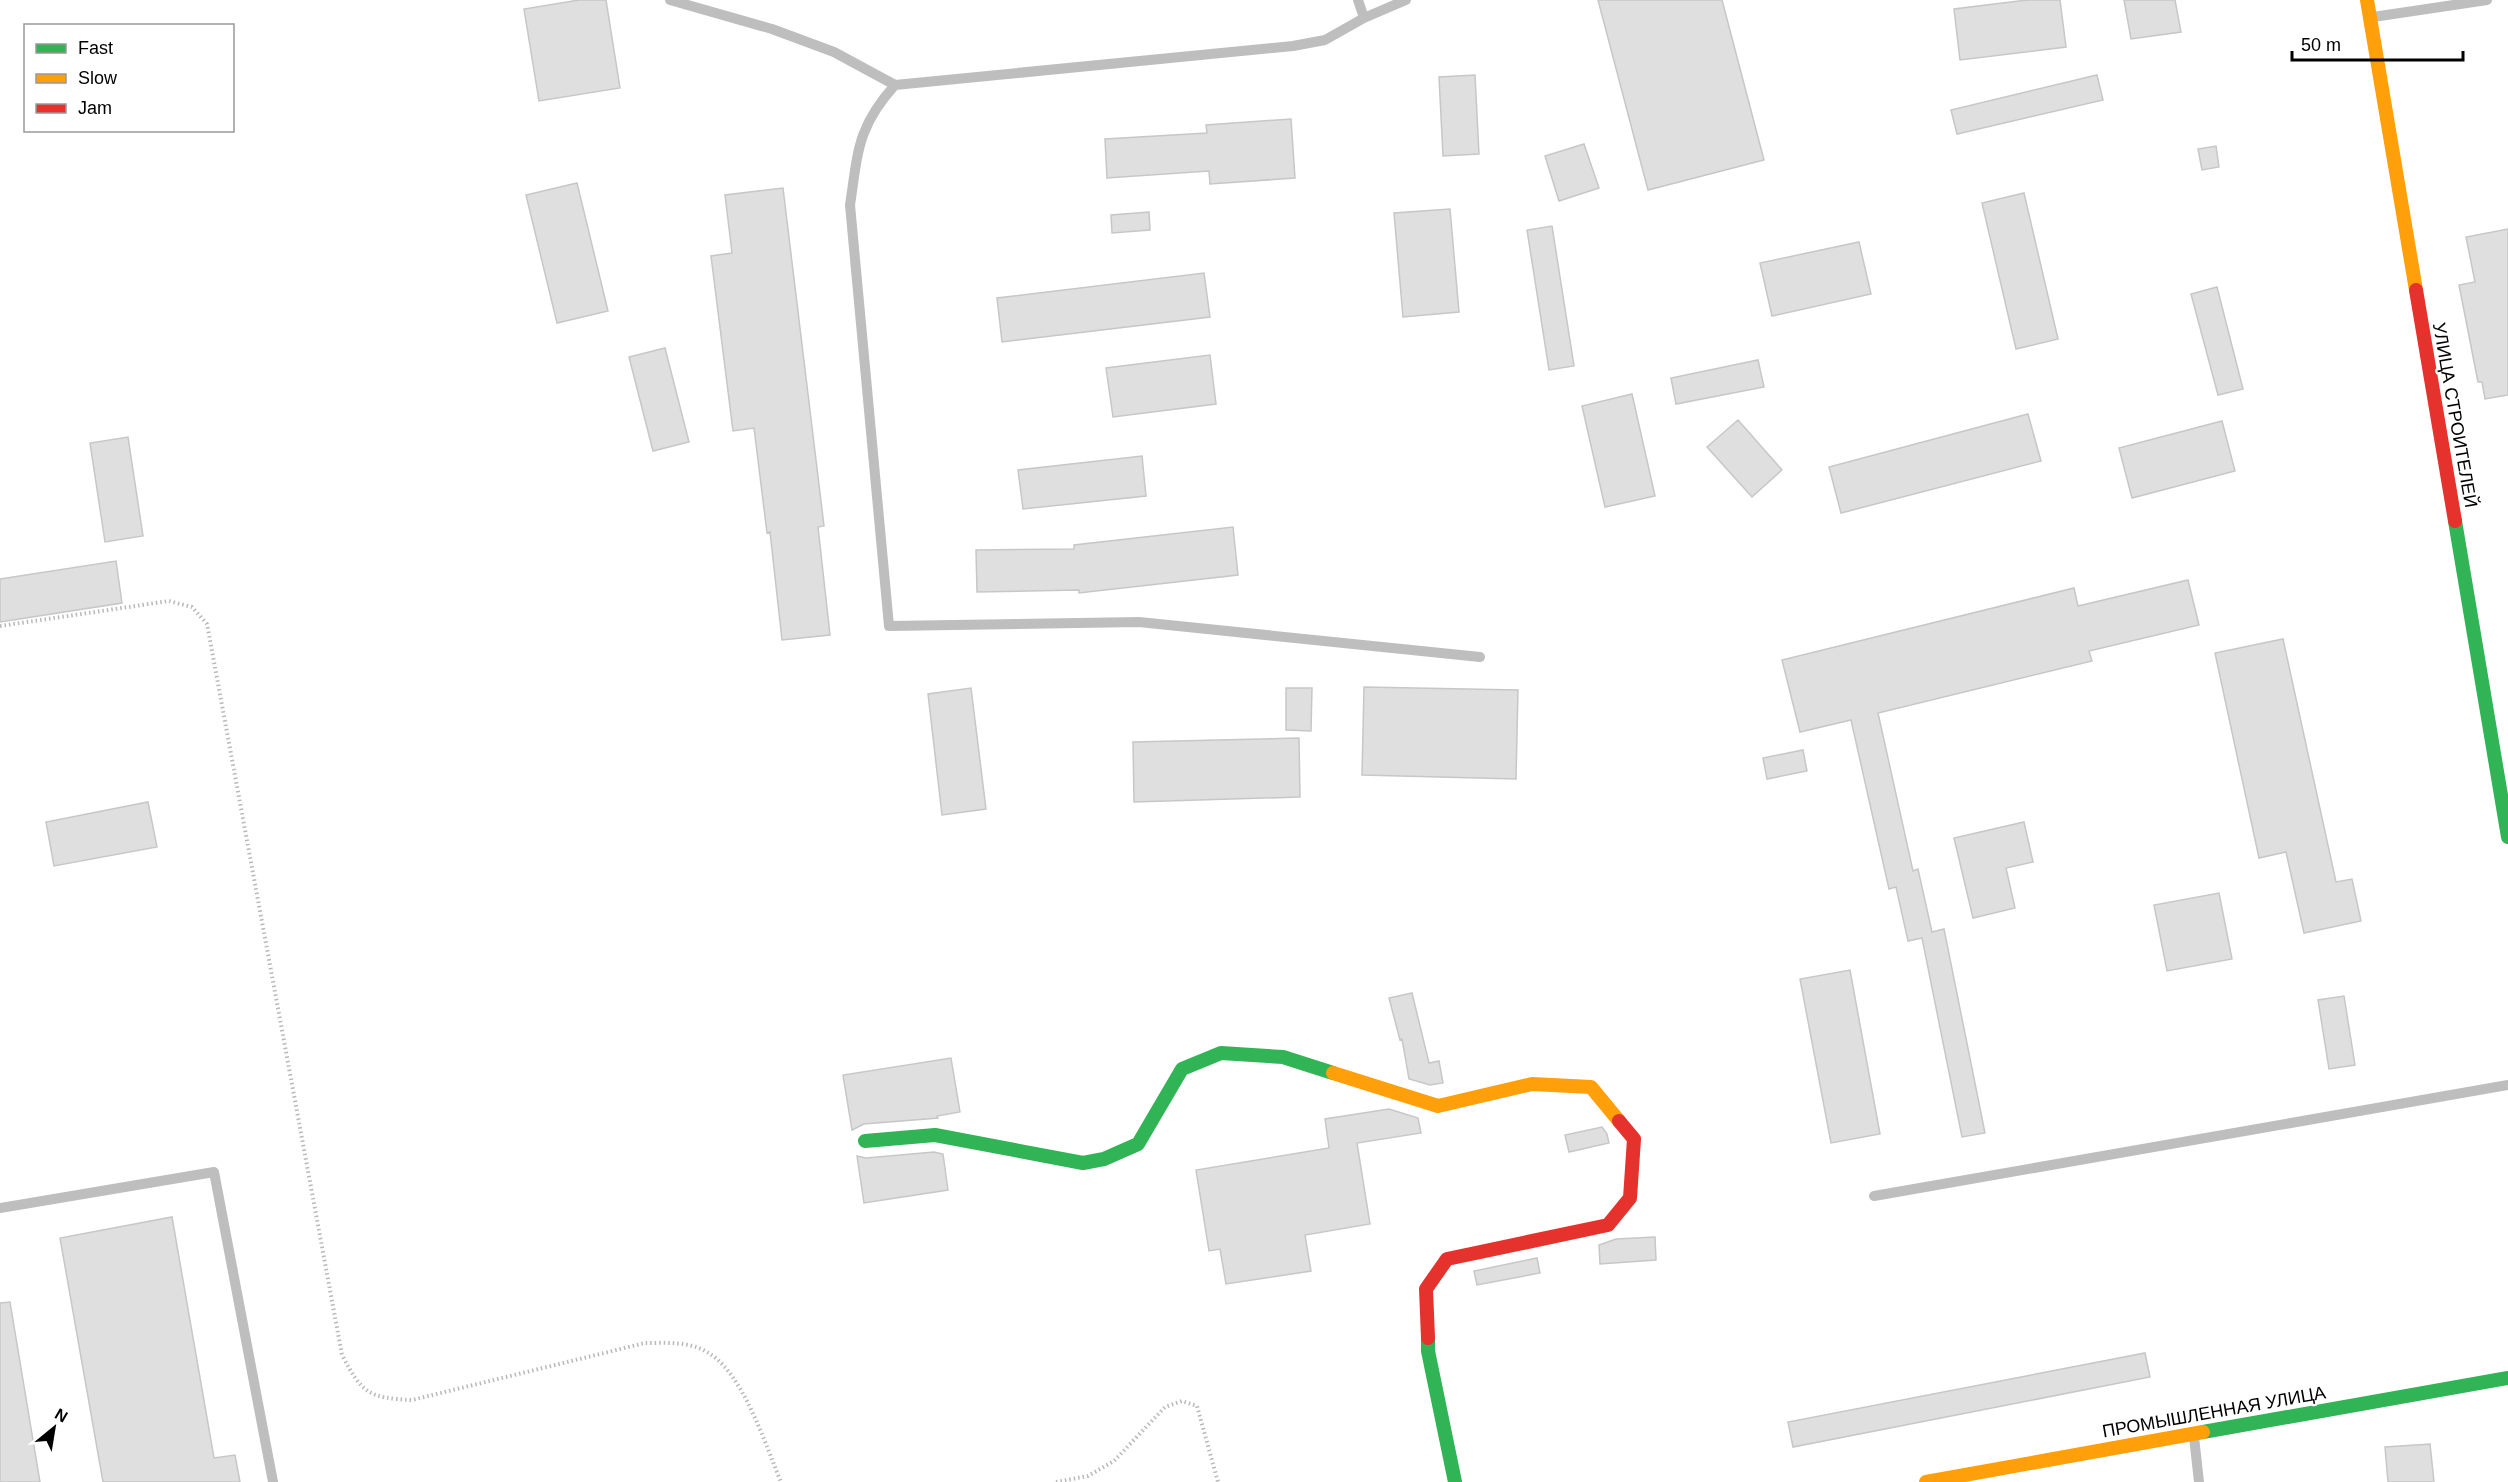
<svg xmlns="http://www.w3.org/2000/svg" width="2508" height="1482" viewBox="0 0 2508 1482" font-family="Arial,sans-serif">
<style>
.building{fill:#dfdfdf;stroke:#c7c7c7;stroke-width:1.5}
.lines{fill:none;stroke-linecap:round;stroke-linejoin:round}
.path{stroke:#b9b9b9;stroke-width:4;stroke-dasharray:1.5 3;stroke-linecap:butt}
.lane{stroke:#bebebe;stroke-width:10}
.fast{stroke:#30b455;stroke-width:14}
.slow{stroke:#ff9f0a;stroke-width:14}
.jam{stroke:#e5322d;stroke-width:14}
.labels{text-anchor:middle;stroke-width:4.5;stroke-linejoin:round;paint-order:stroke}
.street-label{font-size:18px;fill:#000;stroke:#fff}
</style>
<rect width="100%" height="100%" fill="#fff"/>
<path class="building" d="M579,0H606L620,88L539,101L524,9Z
M1598,0H1722L1764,160L1648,190Z
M2027,0H2060L2066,47L1960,60L1954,9Z
M2124,0H2175L2181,32L2131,39Z
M1475,75L1479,154L1443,156L1439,77Z
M2097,75L2103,100L1957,134L1951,110Z
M1291,119L1295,178L1210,184L1209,171L1107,178L1105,139L1207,133L1206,125Z
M1584,144L1599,188L1559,201L1545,156Z
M2216,146L2219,167L2202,170L2198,149Z
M577,183L608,311L557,323L526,195Z
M783,188L824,526L818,527L830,635L782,640L770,532L767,533L754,428L733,431L711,256L732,253L725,195Z
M2024,193L2058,339L2016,349L1982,203Z
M1450,209L1459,312L1403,317L1394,213Z
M1149,212L1150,230L1112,233L1111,215Z
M1552,226L1574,366L1549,370L1527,230Z
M2508,229V395L2485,399L2482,382H2478L2459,285L2475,282L2466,237Z
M1859,242L1871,294L1772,316L1760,263Z
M1204,273L1210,317L1002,342L997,298Z
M2217,287L2243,389L2218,395L2191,294Z
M665,348L689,442L653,451L629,357Z
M1210,355L1216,404L1113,417L1106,368Z
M1758,360L1764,387L1676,404L1671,378Z
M1632,394L1655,496L1605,507L1582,406Z
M2028,414L2041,461L1841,513L1829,467Z
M1738,420L1782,470L1752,497L1707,447Z
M2222,421L2235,471L2132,498L2119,448Z
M128,437L143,536L105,542L90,443Z
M1142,456L1146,496L1023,509L1018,470Z
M1233,527L1238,575L1079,593V590L977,592L976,550L1074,549V545Z
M116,561L122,603L0,622V579Z
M2188,580L2199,625L2089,651L2092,661L1878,713L1913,871L1918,869L1932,932L1944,929L1985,1133L1962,1137L1922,938L1908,941L1896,887L1889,889L1851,720L1800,732L1782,660L2074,588L2078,606Z
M2283,639L2336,882L2352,879L2361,921L2304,933L2286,852L2259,858L2215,653Z
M1364,687L1518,690L1516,779L1362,775Z
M971,688L986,809L942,815L928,694Z
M1286,688H1312L1311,731L1286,730Z
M1299,738L1300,797L1134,802L1133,742Z
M1803,750L1807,771L1767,779L1763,758Z
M148,802L157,847L54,866L46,822Z
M2024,822L2033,862L2006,868L2015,908L1973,918L1954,838Z
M2219,893L2232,959L2167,971L2154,905Z
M1850,970L1880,1134L1831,1143L1800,979Z
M1412,993L1429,1063L1439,1061L1443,1083L1430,1085L1409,1079L1402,1039L1400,1040L1389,998Z
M2344,996L2355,1065L2329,1069L2318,1000Z
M951,1058L960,1112L937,1116L938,1118L864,1124L852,1130L843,1075Z
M1389,1109L1418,1118L1421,1133L1357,1143L1370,1224L1305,1235L1311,1271L1226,1284L1220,1249L1209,1251L1196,1170L1329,1148L1325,1119Z
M1602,1127L1607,1134L1609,1143L1569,1152L1565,1135Z
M934,1152L943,1154L948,1190L864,1203L857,1156L866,1158Z
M172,1217L214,1458L235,1455L240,1482H103L60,1238Z
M1655,1237L1656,1260L1600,1264L1599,1245L1616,1239Z
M1537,1258L1540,1273L1477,1285L1474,1271Z
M10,1302L40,1482H0V1303Z
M2145,1353L2150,1377L1793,1447L1788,1422Z
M2430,1444L2434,1482H2388L2385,1447Z"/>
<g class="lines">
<path class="path" d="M0,626L169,601L192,607L207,624L342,1355C362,1393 368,1398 412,1400L645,1343C664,1343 687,1341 705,1351C742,1369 765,1444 781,1482
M1056,1482L1088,1476L1114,1461L1165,1407L1182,1401L1197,1406L1218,1482"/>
<path class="lane" d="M670,0L772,29L834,52L895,85
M1358,0L1364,18
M1406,0L1364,18L1325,40L1293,46L895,85C857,127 858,152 850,205L889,626L1139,622L1480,657
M2373,17L2487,0
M1874,1196L2508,1085
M0,1208L214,1172L273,1482
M2194,1437L2199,1482"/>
<path class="fast" d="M2455,521L2508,837
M865,1141L935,1135L1083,1163L1104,1159L1138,1144L1182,1069L1221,1053L1283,1057L1333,1073
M1428,1338V1351L1455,1482
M2203,1432L2508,1378"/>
<path class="slow" d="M2367,0L2416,290
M1333,1073L1438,1106L1532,1084L1591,1087L1619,1121
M1926,1482L2203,1432"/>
<path class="jam" d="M2416,290L2455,521
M1428,1338L1426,1289L1447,1259L1608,1225L1630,1198L1634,1139L1619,1121"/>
</g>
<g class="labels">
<g class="street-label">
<text transform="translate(2455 415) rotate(80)" y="6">УЛИЦА СТРОИТЕЛЕЙ</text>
<text transform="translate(2214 1412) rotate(-10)" y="6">ПРОМЫШЛЕННАЯ УЛИЦА</text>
</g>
</g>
<rect x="24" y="24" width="210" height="108" fill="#ffffff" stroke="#999999" stroke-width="1.5"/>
<rect x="36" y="44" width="30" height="9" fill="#30b455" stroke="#999999" stroke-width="1.5"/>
<text x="78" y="54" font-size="18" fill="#000000">Fast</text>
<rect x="36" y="74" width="30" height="9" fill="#ff9f0a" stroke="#999999" stroke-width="1.5"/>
<text x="78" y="84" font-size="18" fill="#000000">Slow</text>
<rect x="36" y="104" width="30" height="9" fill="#e5322d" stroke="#999999" stroke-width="1.5"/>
<text x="78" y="114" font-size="18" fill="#000000">Jam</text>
<g transform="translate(54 1428) rotate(30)" stroke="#ffffff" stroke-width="4.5" paint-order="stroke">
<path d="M0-4.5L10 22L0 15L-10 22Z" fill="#000000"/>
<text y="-9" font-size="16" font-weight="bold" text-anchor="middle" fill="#000000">N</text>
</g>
<path d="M2292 51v9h171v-9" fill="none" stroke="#000000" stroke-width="3"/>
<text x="2301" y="51" font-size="18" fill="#000000" stroke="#ffffff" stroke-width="4.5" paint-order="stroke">50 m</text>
</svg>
